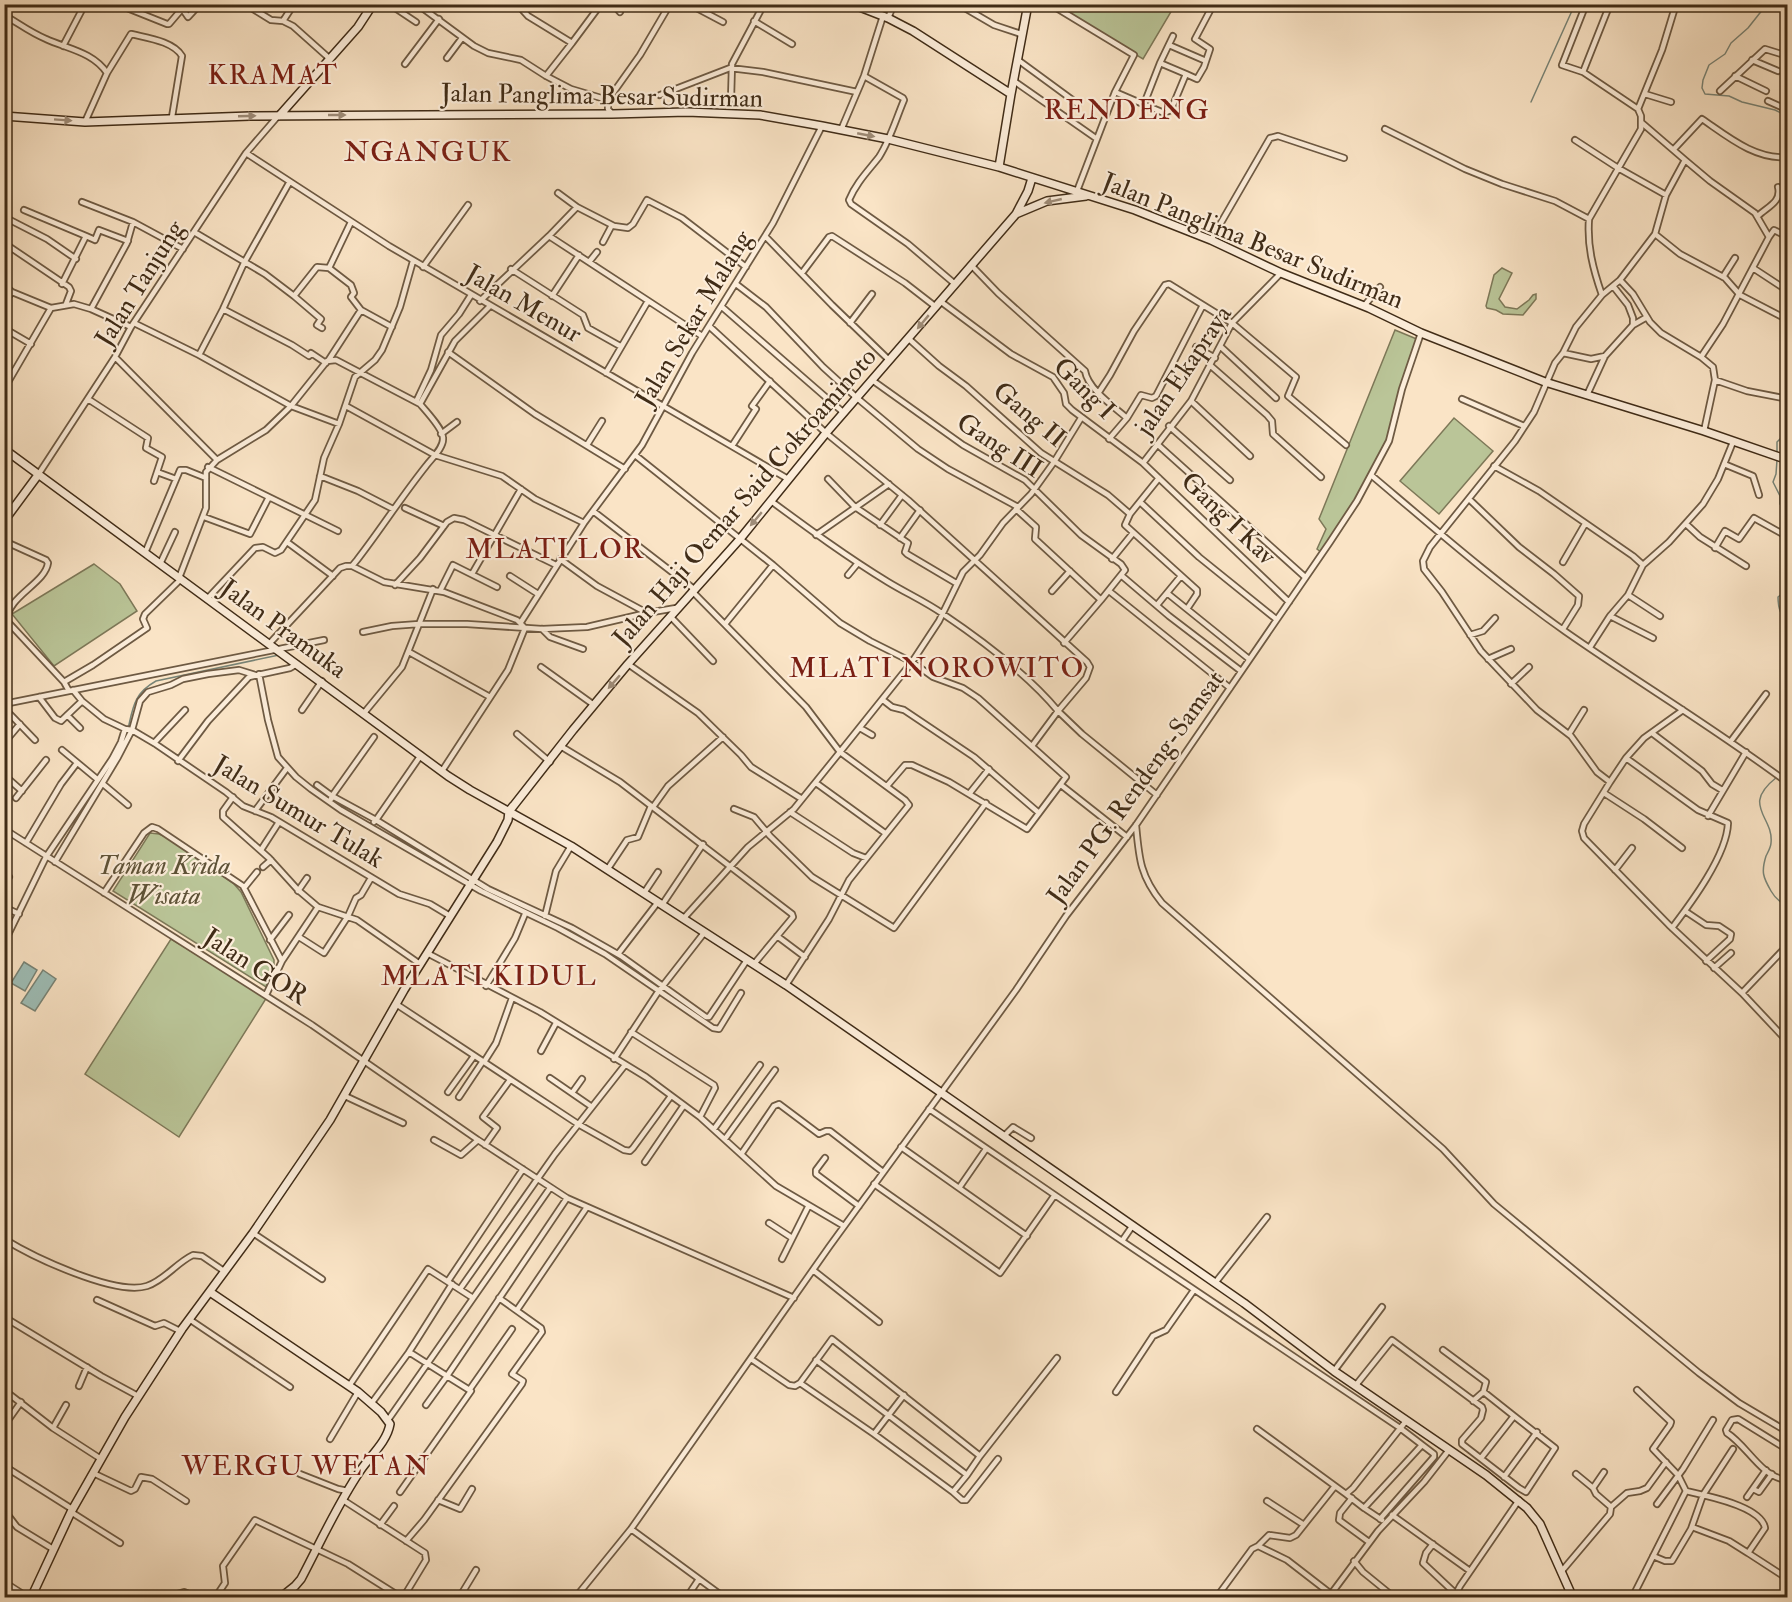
<svg xmlns="http://www.w3.org/2000/svg" width="1792" height="1602" viewBox="0 0 1792 1602" font-family="'IM FELL Double Pica',serif">
<style>
.green{fill:#bac598;stroke:#7d7858;stroke-width:1.5}
.water{fill:#9ebeb7;stroke:#788477;stroke-width:1.5}
.lines{fill:none;stroke-linecap:round;stroke-linejoin:round}
.stream{stroke:#788477;stroke-width:1.5}
.street-casing{stroke:#6e5a43;stroke-width:8}
.secondary-casing{stroke:#402c17;stroke-width:10}
.street{stroke:#fcedda;stroke-width:4.5}
.secondary{stroke:#fcedda;stroke-width:7}
.oneway{fill:#9e8c78}
.labels{text-anchor:middle;stroke-width:4.5;stroke-linejoin:round;paint-order:stroke}
.street-label{font-size:26px;fill:#402c17;stroke:#fcedda}
.park-label{font-size:26px;font-style:italic;fill:#5e5237;stroke:#fcedda}
.quarter-label{font-size:28px;letter-spacing:1.5px;fill:#7a1f14;stroke:#fcedda}
</style>
<rect width="100%" height="100%" fill="#fae4c6"/>
<filter id="stains"><feTurbulence type="fractalNoise" baseFrequency=".00333" numOctaves="4"/><feColorMatrix values="0 0 0 0 .2 0 0 0 0 .09 0 0 0 0 .02 0 0 0 .5 -.17"/></filter>
<radialGradient id="worn" r=".72"><stop offset=".6" stop-color="#630" stop-opacity="0"/><stop offset="1" stop-color="#630" stop-opacity=".3"/></radialGradient>
<path class="green" d="M1054,5H1175L1143,59Z
M1502,268L1512,273L1499,299L1505,307L1517,309L1529,300L1533,295L1536,294V299L1523,315L1503,314L1496,310L1487,308L1486,306L1494,275Z
M1395,330L1419,340L1402,389L1393,428L1371,475L1322,553L1317,549L1326,529L1319,519Z
M1454,418L1493,451L1439,514L1400,481Z
M94,564L120,584L137,611L54,666L12,614Z
M150,833L159,834L166,837L234,884L241,892L274,960V966L266,987L113,891Z
M171,939L267,997L179,1137L85,1074Z"/>
<path class="water" d="M24,962L37,970L25,991L11,983Z
M43,970L56,979L35,1011L21,1003Z"/>
<g class="lines">
<path class="stream" d="M1767,4L1748,28L1731,43L1725,54L1709,65L1703,80L1702,88L1705,94L1729,96L1742,102L1775,110L1787,116
M1531,102L1575,4
M1788,198C1782,203 1784,210 1788,216
M1777,452V442L1787,432L1788,428
M1777,460L1776,474L1773,482L1780,496V504L1783,508H1788
M1788,589L1778,597C1778,607 1780,616 1788,623
M1788,677L1781,687L1788,693
M126,737C133,711 131,695 156,681L279,655
M1781,775L1788,770
M1777,777C1740,806 1774,816 1771,843C1771,847 1768,852 1766,856C1761,872 1763,877 1771,891C1775,898 1780,903 1788,906"/>
<defs>
<path id="street" d="M128,4L127,8L167,24H169L181,10
M179,4L188,17L200,4
M245,4L271,20L283,21L293,26L330,59
M389,4L416,22
M417,4L474,46L488,53L521,60L546,76L571,89L608,100
M517,4L528,16L572,43L601,4
M613,4L620,12
M689,4L723,22
M905,4L908,6
M958,4L994,25L1021,34
M1050,4L1134,55L1115,92L1077,191
M1610,4L1583,72L1638,109L1641,116V129L1589,219C1587,246 1593,269 1602,295L1576,327L1563,353L1555,363L1534,412L1515,441L1430,547L1423,561L1424,569L1442,592L1481,651L1537,710L1571,736L1597,772L1610,782L1584,824L1582,831L1584,838L1669,925L1742,993L1788,1042
M4,13L11,4
M4,15C18,23 31,33 46,39C68,49 93,52 107,73L85,122
M888,18L894,4
M283,21L294,4
M754,21L792,44
M1169,45L1206,61
M63,46L85,4
M447,58L462,38
M1018,60L1078,104
M1752,60L1778,71
M405,64L439,19
M1583,72L1562,65L1586,4
M107,73L131,34C147,38 173,41 182,56L172,117
M1186,74L1197,79L1204,67L1210,49L1195,39L1213,5
M546,76L572,43
M864,76L903,98L904,100C896,119 890,140 879,157C868,171 856,183 849,200L851,204L908,244L955,284
M1735,76L1766,91
M1014,81L1097,139
M1720,91L1765,49L1788,56
M1115,92L1164,113L1171,110L1186,74L1160,63L1173,36
M1645,94L1671,102
M660,95L730,68L763,72L857,92
M731,99L732,64L764,4
M1768,101L1788,110
M1144,104L1160,63
M1638,109L1662,50L1676,4
M612,114L608,109V100L640,55L670,4
M1787,118L1788,116
M1385,129L1465,169L1502,184L1555,201L1589,219
M841,130L864,76L883,16
M1575,140L1618,168L1666,195
M1674,149L1702,119C1727,136 1755,160 1788,157
M246,153L389,246L788,479
M1685,160L1710,181L1755,213L1769,237L1774,230L1788,237
M82,202L133,222
M577,207L614,226L628,228L633,224L647,200L682,218L746,267
M24,210L86,236L62,284
M1758,216C1767,207 1782,202 1778,187
M10,220L47,239L76,259
M351,222L329,268L351,285L354,293L351,297L361,310L392,327
M194,232L265,274L294,296L317,267L329,268
M1655,234L1680,254L1725,278L1740,295L1788,320
M86,236L95,240L99,230L128,241
M549,236L702,336
M765,236L832,305L889,360
M1211,240L1270,138L1278,136L1344,158
M603,242L612,225
M4,243L69,287L71,291L66,304
M589,262L597,252
M972,266L998,293L1085,371C1088,389 1113,406 1127,418
M423,267L468,205
M1753,268L1788,291
M511,269L583,315L588,328L620,346
M802,273L829,237L832,236L905,283L936,307
M1723,277L1735,258
M1620,280L1655,234L1666,195L1685,160L1642,123
M736,284L766,307L823,367L857,398L918,449L948,469L1018,507
M4,285L12,292L51,308L74,304L91,309L131,327
M1602,295L1620,280L1633,294L1650,322L1661,333L1701,357L1713,367L1715,380L1704,431
M294,296L321,319L317,325L322,328
M552,296L579,255
M480,301L549,236L577,207L558,193
M940,301L1011,354L1053,377L1064,393L1066,404L1072,410L1143,463L1289,602
M4,302L12,292
M1364,306L1380,287
M722,307L844,413
M91,309L127,243L133,222L183,249
M223,309L292,345L309,356L311,353L326,363
M134,323L199,355L291,406L339,424
M850,323L872,294
M1633,325L1647,317
M709,326L826,433L908,500L1087,662L1090,667L1086,678L1058,711L1082,734L1157,795
M4,327L7,330L31,344
M909,339L939,366L966,386L1041,453L1108,495L1130,514
M1196,347L1215,358
M1221,347L1276,398
M448,352L535,414L625,469
M1563,353L1591,359L1605,356
M199,355L223,309L244,263L289,183
M115,357L217,460
M1701,357L1723,324L1769,237
M328,361L361,310
M1784,362L1788,346
M1211,366L1267,415L1272,421L1273,434L1321,477
M606,373L648,301
M872,380L963,445L1025,480L1081,535L1121,564L1125,570L1101,600
M1715,380L1747,391L1788,399
M4,389L51,308
M1099,392L1110,375L1134,331L1165,285L1169,284L1232,323L1296,377L1288,396L1346,445
M1587,395L1605,356L1633,325V318L1628,305L1613,286
M88,399L148,438L146,448L162,457L157,472L176,479
M1462,399L1524,426
M1191,401L1250,456
M416,402L431,370L441,335L459,314L471,295
M346,406L435,455L502,476L535,499L584,523
M1169,426L1230,480
M441,434L457,422
M1109,439L1127,418L1141,395L1152,398L1156,396L1203,305
M1157,444L1305,577
M587,445L602,421
M732,446L756,409L752,406L770,381
M635,455L773,565L840,623L870,641L912,662L933,677L963,688L978,698L1066,777L1027,829L949,782L912,765H905L887,786
M1143,463L1191,401L1232,323L1281,273
M1724,464L1753,476L1759,495
M1494,466L1539,491L1633,556L1643,565
M208,467L338,531
M38,475L115,357L131,327L246,153L278,116
M1371,475C1435,529 1498,584 1566,632C1639,683 1716,729 1788,783
M320,476L358,491L393,509
M1159,478L1130,514L1125,525L1197,590V594L1187,609
M828,479L855,507L908,543L905,552L907,554L956,583
M154,481L157,472
M1469,499L1519,547L1554,574L1579,596L1578,605L1563,629
M771,501C809,529 847,557 888,582C906,593 926,602 943,614C983,641 1028,675 1058,711L1032,746
M1140,502L1199,557L1276,619
M405,508L444,526
M1016,509L1036,527L1035,539L1101,600L1064,643
M593,511L694,589
M204,517L250,534L269,497
M1686,524L1700,537L1746,566
M880,525L902,495
M816,535L889,484
M900,538L920,510
M4,541L46,560L48,563C45,584 7,596 7,621L64,682
M287,542L333,576
M1715,548L1725,531L1739,539L1754,518L1788,537
M145,553L180,470H186L206,478
M560,559L597,586L647,613
M1112,559L1133,533
M1563,562L1585,524
M160,564L175,532
M352,566L384,582L444,592L517,620L525,628L508,670L442,771
M472,574L521,489
M848,575L858,563
M510,576L538,594
M1122,576L1169,616L1241,671
M179,578L206,508V472L217,460L266,430L291,406L327,361L336,360L420,404
M395,585L420,558L447,522L454,518L464,520L556,565
M440,591L453,565L497,587
M692,591L806,707L840,752L912,662L939,621L963,572L980,555L1003,523L1031,494L1054,462L1081,418
M1052,591L1070,571
M1109,591L1230,688
M1167,593L1249,659
M1628,595L1660,616
M207,599L255,548L263,547L275,553L281,550L315,500L324,458L339,424L355,377L375,360L382,350L400,307L413,261
M1157,605L1181,576
M670,616L713,661
M1610,616L1653,638
M521,622L584,523L642,445L692,353L773,223L822,126
M725,624L773,565
M542,629L550,637L583,649
M363,632L392,626L419,624H467L542,629L587,627L647,613L676,608
M1470,635L1483,631L1495,618
M269,644L340,568L346,566H352L357,560C381,529 402,496 426,466C431,459 444,448 443,438C443,429 426,411 420,404L455,341L489,307
M1590,647L1610,616L1628,595L1643,565L1669,542L1703,504L1718,479L1733,442
M409,652L490,697
M1488,659L1511,649
M628,664L698,713L741,755L751,767L802,799
M541,667L594,705
M259,674L268,720L278,757L296,777L311,789L341,810L481,891L558,928L605,954L713,1028L719,1029L741,993
M1511,684L1529,667
M73,690L82,701L104,719L125,729L132,730L154,743L226,792L243,806L271,817L399,894L430,904L450,916
M69,691L64,682L93,665L147,628L143,619L145,614L180,580
M39,697L55,718L61,721L82,701
M883,700L892,707L904,710L974,757L1039,813
M4,704L324,640
M4,708L35,740
M302,710L322,681
M364,713L402,667L433,589
M67,715L80,728
M860,728L872,735
M1652,733L1702,771L1712,784L1722,790
M517,734L550,762
M1569,734L1584,710
M1731,741L1766,694
M4,743L20,724
M154,743L185,710
M562,747L620,782L792,914L793,917L754,964
M62,750L97,779
M421,755L376,820L488,889L572,928L621,956L706,1017H709L747,960
M1626,758L1698,810L1728,823C1727,855 1691,903 1672,928
M178,761L208,721L249,677L290,668L297,664
M4,775L22,791
M1610,782L1626,758L1644,738L1683,710
M816,783L885,833
M103,784L128,805
M317,785L332,796L374,737
M1061,785L1127,837
M1604,793L1644,819L1682,848
M969,794L989,769
M233,797L223,811V817L269,858L298,890L318,907L357,920L420,964
M16,798L46,760
M331,799L332,796L376,820L374,822
M653,807L668,786L723,737
M734,809L754,817L770,836L812,877L894,928L986,803
M255,811L287,768
M790,812L853,853L866,858
M1708,816L1746,752
M1136,825C1139,858 1140,876 1162,903L1443,1149L1494,1204L1699,1373L1739,1403L1788,1432
M4,829L312,1025L478,1140L567,1198L794,1298
M26,843L61,784L77,763
M261,850L279,822
M55,862L118,757L132,730L140,701L148,692L171,685L183,679L208,674L239,670L255,675
M263,867L271,860
M607,870L627,840L638,837L651,806
M1615,870L1632,848
M4,874L9,877
M244,888L257,872
M298,891L307,878
M104,893L144,833L152,827L158,829L243,886L282,961L266,995
M644,893L658,872
M662,905L703,844
M4,907L19,914
M1685,911L1706,925L1719,926L1731,934L1730,939L1706,961
M545,916L556,871L571,846
M683,919L748,847L794,809L840,752L905,800L909,805L849,880L829,919L786,985
M777,936L805,957
M299,937L324,953L348,916L356,898L361,895L371,878
M270,940L289,915
M4,943L46,857L112,759L121,742L125,729
M427,953L540,1012L646,1077L700,1117L776,1186L844,1226
M618,954L658,902
M282,961L318,907
M1714,968L1731,953
M486,986L515,938L525,914
M1742,993L1783,950
M396,1004L578,1124L624,1150L630,1151L633,1148L671,1096
M631,1032L714,1085L715,1088L700,1117
M541,1051L556,1023
M614,1059L658,992L704,933
M484,1062L496,1043L512,998
M550,1078L592,1107
M448,1092L474,1056
M572,1093L582,1079
M345,1096L403,1123
M459,1097L483,1061
M929,1109L1122,1241L1133,1225
M714,1129L760,1065
M1004,1136L1013,1127L1031,1138
M725,1139L775,1070
M434,1140L461,1155L478,1140
M485,1145L497,1128L483,1117L510,1080
M901,1147L1027,1236
M742,1153L774,1106L779,1104L819,1134L826,1131H830L883,1172
M825,1158L816,1170V1174L859,1206
M645,1162L684,1105
M874,1184L1000,1273L1054,1196
M959,1188L986,1149
M1785,1215L1788,1212
M769,1223L792,1238
M253,1233L322,1279
M4,1239C33,1257 115,1296 147,1286C165,1280 176,1263 193,1255L202,1256L224,1271
M1122,1241L1400,1428L1434,1454V1457L1380,1519
M782,1259L808,1207
M813,1270L879,1322
M448,1281L523,1169
M1215,1283L1267,1217
M460,1289L555,1154L625,1065
M97,1300L155,1326L164,1323L180,1331
M517,1310L587,1207
M4,1317L101,1376L138,1396
M189,1319L290,1387
M1443,1350L1486,1382L1483,1393
M409,1352L452,1284
M751,1359L789,1385L795,1386L800,1383L832,1339L980,1456L967,1475
M816,1360L967,1475L953,1492L874,1434
M1334,1371L1382,1307
M800,1383L874,1434L904,1395
M1356,1385L1392,1340L1482,1407L1483,1410L1481,1418L1462,1440V1444L1519,1488L1526,1492L1555,1448L1514,1416L1481,1458
M79,1386L87,1367
M349,1386L428,1269L473,1298
M470,1389L512,1329
M4,1390L53,1428L101,1459
M1116,1392L1153,1336L1166,1330L1194,1290
M1473,1401L1482,1393H1485L1514,1416
M371,1404L409,1352L447,1376L426,1405
M388,1420L550,1188
M4,1426L21,1402
M53,1428L66,1405
M1257,1429L1346,1494L1353,1488L1406,1421
M330,1439L358,1392
M1733,1449L1703,1495C1720,1499 1762,1509 1765,1528L1748,1553L1788,1579
M1788,1450L1738,1419L1732,1420L1726,1430L1727,1433C1746,1445 1760,1474 1782,1479L1788,1472
M980,1456L1057,1358
M4,1466L72,1509
M93,1473L131,1491L135,1489L141,1477L152,1479L186,1501
M300,1474L338,1489L348,1491
M1576,1474L1593,1488
M1504,1477L1537,1432
M1753,1489L1759,1492L1772,1474
M400,1492L471,1391L447,1376L567,1198
M953,1492L962,1500H966L998,1459
M1346,1494L1364,1508L1422,1445
M1747,1497L1766,1470
M1352,1498L1340,1513L1339,1520L1369,1542
M343,1500L425,1553L426,1560L403,1598
M438,1500L460,1509L472,1489
M1267,1501L1304,1525
M1657,1504L1683,1469L1713,1420
M1611,1507L1627,1493L1640,1491L1647,1488L1666,1462
M1364,1508L1382,1520
M4,1510L17,1527L53,1549
M71,1512L120,1543
M1392,1515L1470,1571
M380,1525L394,1506
M1692,1527L1729,1541L1748,1553
M406,1541L424,1520L522,1384L523,1381L512,1374L542,1332L541,1328L499,1298
M1433,1544L1426,1553L1423,1563L1456,1594
M1258,1546L1269,1535L1290,1538L1296,1535L1335,1486
M1653,1556L1665,1561H1672L1691,1529L1703,1495L1686,1491
M1354,1561L1363,1572L1395,1598
M1561,1572L1610,1514L1611,1507L1596,1494L1593,1488L1604,1472
M4,1582L29,1598
M177,1594L184,1592L199,1598
M687,1597L699,1579
M215,1598L225,1583L223,1566L255,1520L348,1564L402,1598
M459,1598L476,1570
M575,1598L631,1529
M725,1598L631,1529L829,1247L1016,990L1066,916L1136,825L1330,542L1357,501L1389,441L1402,389L1421,333
M1216,1598L1252,1549L1258,1546L1287,1560L1331,1594L1378,1531L1424,1482L1449,1450
M1327,1598L1331,1594L1335,1598
M1457,1598L1456,1594L1460,1586L1519,1500
M1632,1598L1686,1491L1678,1475L1653,1449L1670,1425L1671,1422L1637,1390"/>
<path id="secondary" d="M852,4L888,18L913,31L1011,94L999,167
M1011,94L1028,4
M4,116L85,122L250,116L612,114L687,112L760,115L822,126L888,139L999,167L1135,210L1211,240L1281,273L1369,308L1421,333L1545,382L1704,431L1788,460
M279,116L358,27L373,4
M1016,214L1047,201L1086,196
M4,449L448,776L470,790L571,846L786,985L1244,1303L1334,1371L1486,1475L1527,1508L1540,1524L1573,1598
M4,521L38,475
M511,809L573,730L628,664L740,539L826,433L1016,214L1028,191L1032,178
M210,1292L358,1392L381,1412L390,1424C387,1442 370,1456 360,1471C337,1505 320,1543 301,1579L295,1586L280,1598
M31,1598L71,1512L125,1417L182,1329L253,1233L330,1120L404,990L497,842L508,820L509,811L513,806"/>
</defs>
<use href="#street" class="street-casing"/>
<use href="#secondary" class="secondary-casing"/>
<use href="#street" class="street"/>
<use href="#secondary" class="secondary"/>
</g>
<defs><path id="oneway-solid" d="M-6-.8H1V-3.2L6.5 0L1 3.2V.8H-6Z" transform="scale(1.5)"/></defs>
<g class="oneway">
<use href="#oneway-solid" transform="translate(337 115)"/>
<use href="#oneway-solid" transform="translate(247 116) rotate(-2)"/>
<use href="#oneway-solid" transform="translate(63 120) rotate(4)"/>
<use href="#oneway-solid" transform="translate(866 135) rotate(11)"/>
<use href="#oneway-solid" transform="translate(1053 201) rotate(167)"/>
<use href="#oneway-solid" transform="translate(923 322) rotate(130)"/>
<use href="#oneway-solid" transform="translate(756 519) rotate(130)"/>
<use href="#oneway-solid" transform="translate(614 682) rotate(131)"/>
</g>
<g class="labels">
<g class="street-label">
<text transform="translate(602 95) rotate(1)" y="9">Jalan Panglima Besar Sudirman</text>
<text transform="translate(1253 240) rotate(22)" y="9">Jalan Panglima Besar Sudirman</text>
<text transform="translate(139 283) rotate(-58)" y="9">Jalan Tanjung</text>
<text transform="translate(524 303) rotate(30)" y="9">Jalan Menur</text>
<text transform="translate(693 318) rotate(-59)" y="9">Jalan Sekar Malang</text>
<text transform="translate(1183 370) rotate(-56)" y="9">jalan Ekapraya</text>
<text transform="translate(1085 388) rotate(45)" y="9">Gang I</text>
<text transform="translate(1030 414) rotate(40)" y="9">Gang II</text>
<text transform="translate(1000 445) rotate(33)" y="9">Gang III</text>
<text transform="translate(744 497) rotate(-49)" y="9">Jalan Haji Oemar Said Cokroaminoto</text>
<text transform="translate(1229 518) rotate(44)" y="9">Gang I Kav</text>
<text transform="translate(284 628) rotate(36)" y="9">Jalan Pramuka</text>
<text transform="translate(1135 787) rotate(-54)" y="9">Jalan PG. Rendeng-Samsat</text>
<text transform="translate(299 811) rotate(31)" y="9">Jalan Sumur Tulak</text>
<text transform="translate(256 966) rotate(33)" y="9">Jalan GOR</text>
</g>
<g class="park-label">
<text x="164" y="874">Taman Krida<tspan x="164" dy="30">Wisata</tspan></text>
</g>
<g class="quarter-label">
<text x="273" y="84">KRAMAT</text>
<text x="1127" y="119">RENDENG</text>
<text x="428" y="161">NGANGUK</text>
<text x="555" y="558">MLATI LOR</text>
<text x="937" y="677">MLATI NOROWITO</text>
<text x="489" y="985">MLATI KIDUL</text>
<text x="306" y="1475">WERGU WETAN</text>
</g>
</g>
<rect width="1792" height="1602" fill="none" stroke="#fae4c6" stroke-width="24"/>
<rect x="6" y="6" width="1780" height="1590" fill="none" stroke="#402c17" stroke-width="3"/>
<rect x="12" y="12" width="1768" height="1578" fill="none" stroke="#402c17" stroke-width="1.5"/>
<rect width="100%" height="100%" filter="url(#stains)"/>
<rect width="100%" height="100%" fill="url(#worn)"/>
</svg>
